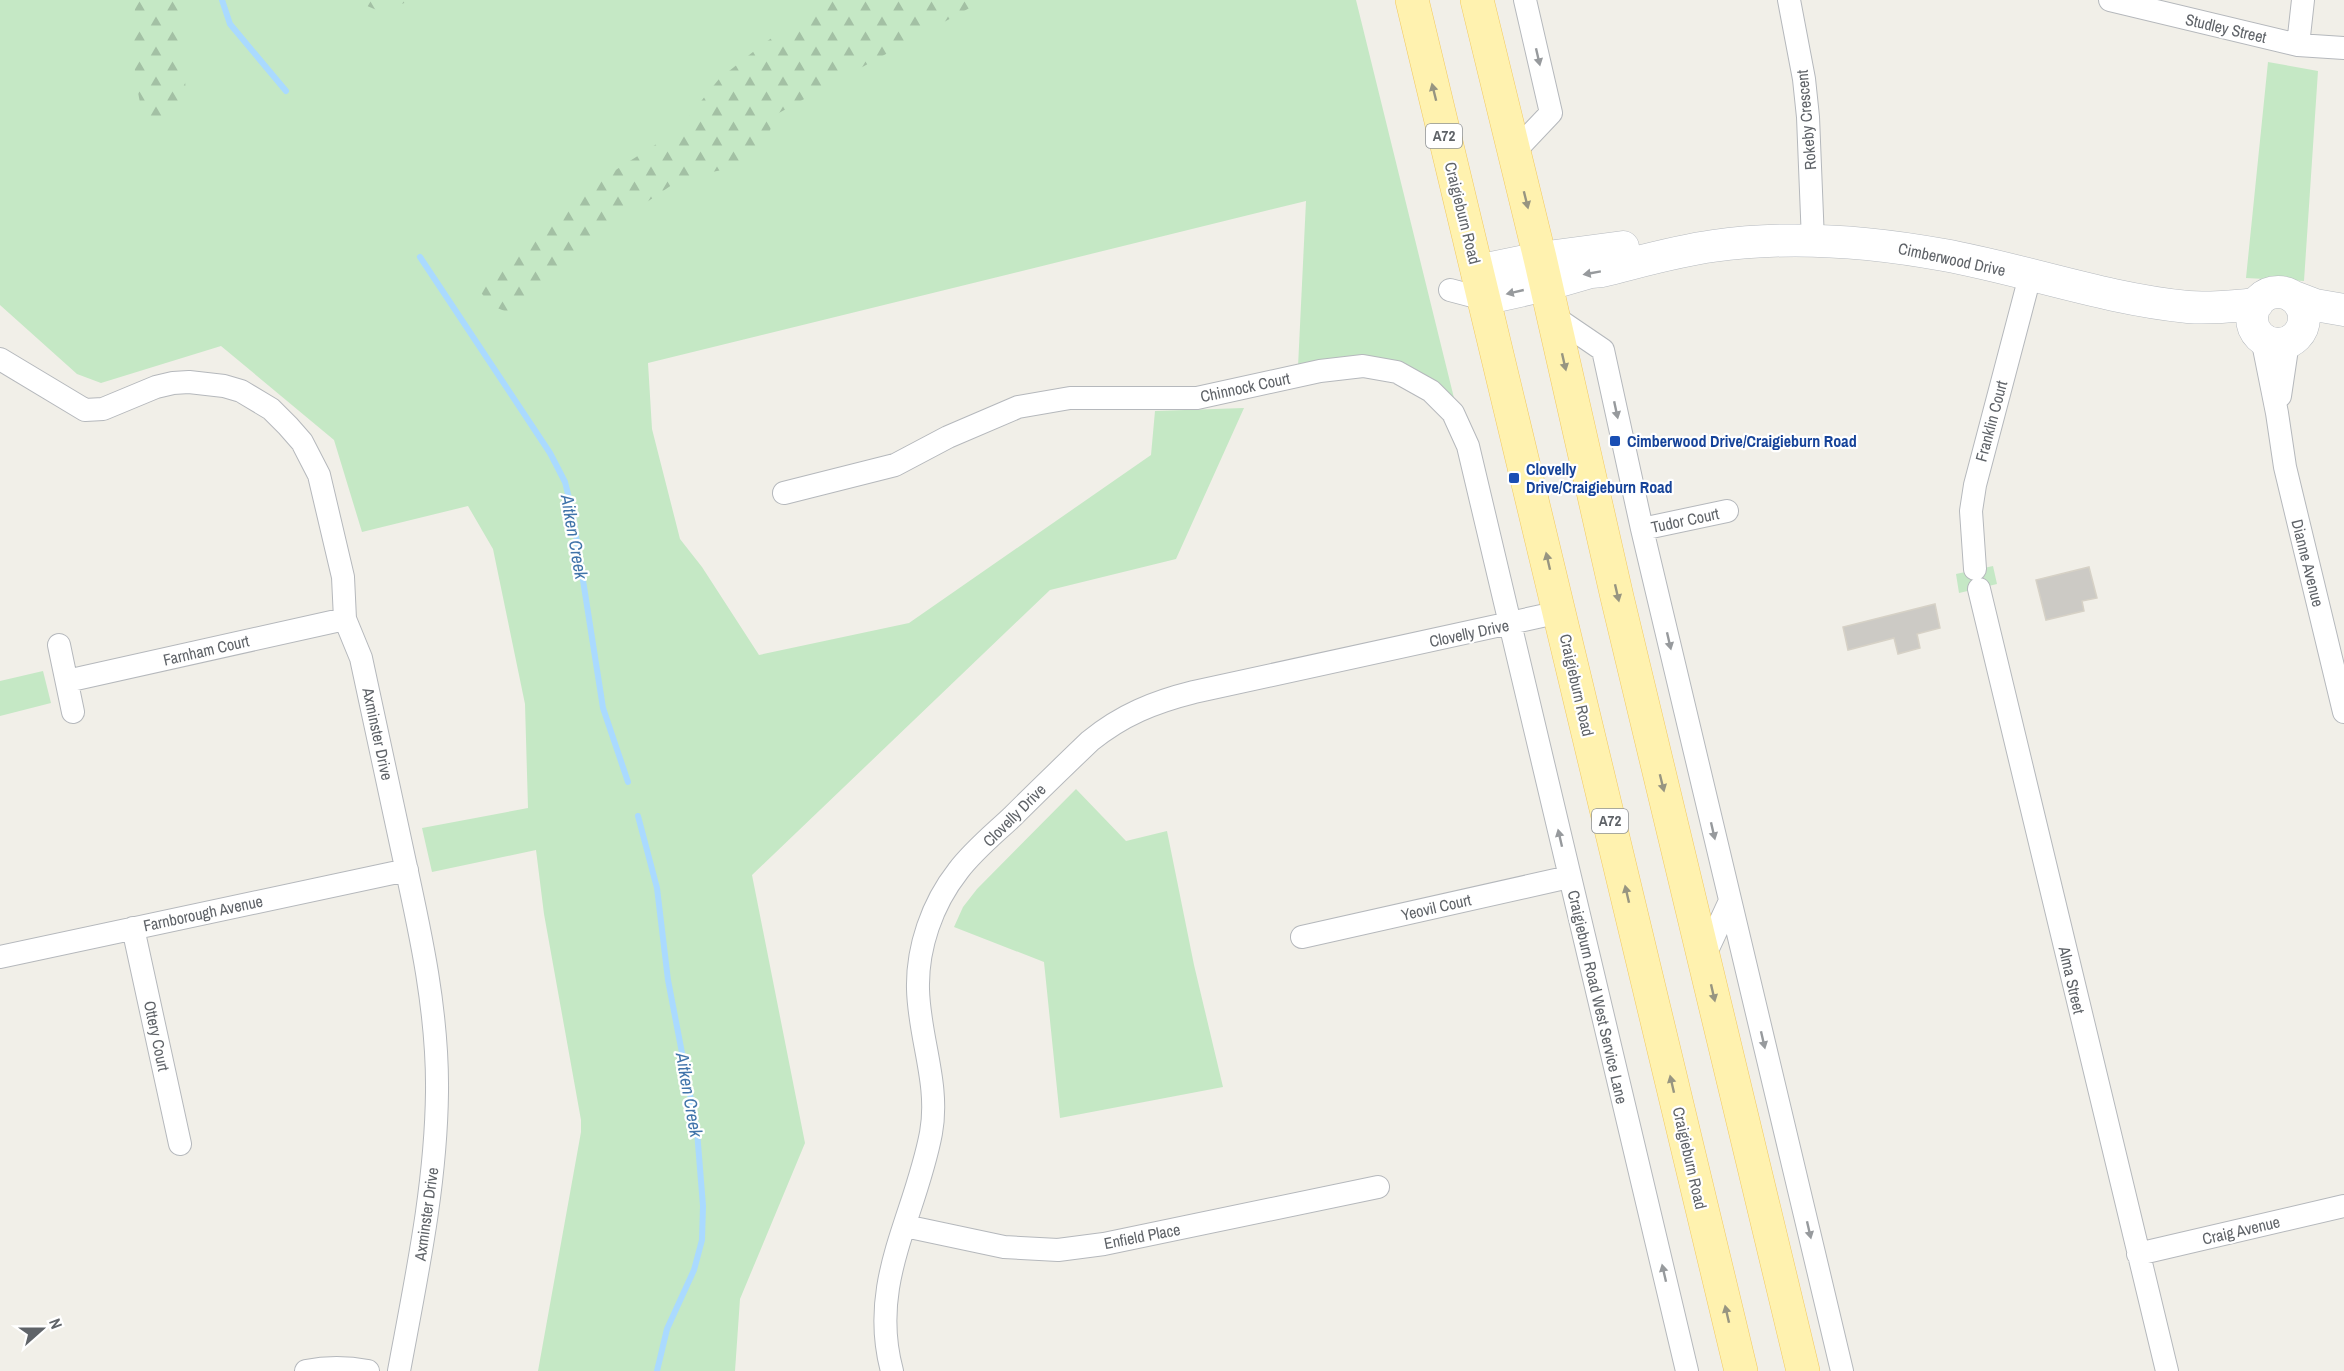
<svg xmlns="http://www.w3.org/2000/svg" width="2344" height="1371" viewBox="0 0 2344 1371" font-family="'Archivo Narrow',sans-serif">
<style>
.green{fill:#c5e8c5}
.forest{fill:url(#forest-firs)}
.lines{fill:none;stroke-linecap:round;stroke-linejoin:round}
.stream{stroke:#aadaff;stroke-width:6}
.building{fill:#cccac5;stroke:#d6d1c6;stroke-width:1.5}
.street-casing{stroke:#b5b8bc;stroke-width:24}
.secondary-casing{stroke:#b6babf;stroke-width:33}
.primary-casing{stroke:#f2c960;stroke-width:34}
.street{stroke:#fff;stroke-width:22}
.secondary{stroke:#fff;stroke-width:32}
.primary{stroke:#fff2af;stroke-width:33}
.oneway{fill:#979a9d}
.oneway2{fill:#979581}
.transit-dot{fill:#1a4fb4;stroke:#fff;stroke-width:2}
.labels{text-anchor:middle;stroke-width:4.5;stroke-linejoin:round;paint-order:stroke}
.shield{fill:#fff;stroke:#8f9295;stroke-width:1.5}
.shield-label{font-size:15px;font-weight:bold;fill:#5f6368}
.street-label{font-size:16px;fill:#5f6368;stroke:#fff}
.transit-label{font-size:16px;font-weight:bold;fill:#164399;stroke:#fff;text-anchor:start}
.water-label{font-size:18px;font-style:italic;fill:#4174aa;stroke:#fff}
</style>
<defs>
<pattern id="forest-firs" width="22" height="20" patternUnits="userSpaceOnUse" patternTransform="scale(1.5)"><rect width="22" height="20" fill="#c5e8c5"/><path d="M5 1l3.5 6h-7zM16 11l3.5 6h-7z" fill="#a3c0a4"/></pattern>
</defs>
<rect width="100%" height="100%" fill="#f1efe8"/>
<path class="green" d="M0,0H1356L1454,398L1432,380L1400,362L1346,356L1298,367L1306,201L648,363L652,429L680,539L702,567L759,655L909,623L1151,455L1155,411L1244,408L1176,559L1050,590L752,875L805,1143L740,1299L735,1371H538L581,1132V1120L544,914L536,850L432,872L422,828L528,808L525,704L493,549L468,506L362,532L334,440L221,346L101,383L77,374L0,305Z
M2268,62L2318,71L2304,281L2246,278Z
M1993,566L1997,584L1959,593L1956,574Z
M43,671L51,703L0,716V681Z
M1076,789L1126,841L1167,831L1194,965L1223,1087L1060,1118L1044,962L954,927L963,907L977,889Z"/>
<path class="forest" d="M137,0H183V66L188,106L181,118L164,123L143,116C135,83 128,33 137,0Z
M353,0H414L379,11Z
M827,0H984L777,114L761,151L732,168L682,178L625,217L507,312L490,305L480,291L482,274L581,192L677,131L719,79L763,44Z"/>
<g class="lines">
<path class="stream" d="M222,0L230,24L286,91
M420,257L550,453L565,482L572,510L603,708L628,782
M638,816L657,888L668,980L697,1131L703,1206L702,1240L694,1270L667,1329L657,1371"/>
</g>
<path class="building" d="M2089,567L2097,598L2082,601L2084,611L2046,620L2036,580Z
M1935,604L1940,628L1917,634L1920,648L1898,654L1894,638L1848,650L1843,627Z"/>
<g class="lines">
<defs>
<path id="street" d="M1789,0L1804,79L1808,117L1813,241
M2110,0L2298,45L2344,48
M2298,45L2303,0
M1514,152L1551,113L1525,0
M1450,290L1484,299
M1553,316L1603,350L1642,529L1842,1371
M2262,338L2277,413L2285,467L2344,712
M0,359L85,410L103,409L156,387L173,383L189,382L224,386L241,391L271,409L288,426L302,442L319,475L343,577L345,619L361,658C376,725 390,792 404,858C421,935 438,1013 437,1092C436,1186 416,1279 399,1371
M2280,396L2288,342
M784,493L895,465L948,437L1018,407L1070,398H1197L1320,371L1363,366L1397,372L1431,391L1453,413L1468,446L1687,1371
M1642,529L1727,511
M1975,569L1971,511L1975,485L2030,276
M1979,589L2167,1371
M59,645L73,712
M67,681L345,619
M133,928L180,1144
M1302,937L1569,877
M0,957L407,870
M1704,957L1730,901
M905,1226L1004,1247L1058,1250L1104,1244L1378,1187
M2138,1254L2344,1206
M306,1371C326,1367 347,1367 368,1371
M892,1371C868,1282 915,1218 931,1133C940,1084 919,1038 918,989C917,948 932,904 958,871C973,851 994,834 1012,817C1038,791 1064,766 1090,741C1122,715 1154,702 1194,692L1560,612"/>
<path id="secondary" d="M1477,271L1540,258L1623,247
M2252 318a26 26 0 1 1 52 0a26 26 0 1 1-52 0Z
M2294,297L2315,305L2344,310
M1484,299L1546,285L1591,272L1602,271C1639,262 1676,251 1713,246C1790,235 1868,241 1944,255C2026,270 2105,299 2188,307C2211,309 2234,306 2257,304"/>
<path id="primary" d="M1412,0L1741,1371
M1477,0L1540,258L1617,597L1803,1371"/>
</defs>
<use href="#street" class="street-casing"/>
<use href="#secondary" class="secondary-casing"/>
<use href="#primary" class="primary-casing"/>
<use href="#street" class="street"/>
<use href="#secondary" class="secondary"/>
<use href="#primary" class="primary"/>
</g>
<defs><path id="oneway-solid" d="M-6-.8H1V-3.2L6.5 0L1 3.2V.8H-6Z" transform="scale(1.5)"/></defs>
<g class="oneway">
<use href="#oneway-solid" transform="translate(1538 57) rotate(77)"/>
<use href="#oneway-solid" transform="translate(1592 273) rotate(170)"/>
<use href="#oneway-solid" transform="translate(1515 292) rotate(167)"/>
<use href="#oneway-solid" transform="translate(1616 410) rotate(78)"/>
<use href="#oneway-solid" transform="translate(1669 641) rotate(77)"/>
<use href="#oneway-solid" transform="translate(1713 831) rotate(77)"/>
<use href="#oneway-solid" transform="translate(1560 838) rotate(-103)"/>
<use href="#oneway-solid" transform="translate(1763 1040) rotate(77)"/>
<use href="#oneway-solid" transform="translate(1809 1230) rotate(77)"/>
<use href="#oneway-solid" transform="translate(1664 1273) rotate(-103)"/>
</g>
<g class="oneway2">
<use href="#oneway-solid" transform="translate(1434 92) rotate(-104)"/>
<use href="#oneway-solid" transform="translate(1526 200) rotate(76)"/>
<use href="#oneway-solid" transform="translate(1564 362) rotate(77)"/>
<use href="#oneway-solid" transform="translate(1548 561) rotate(-103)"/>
<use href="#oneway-solid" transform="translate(1617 593) rotate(77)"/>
<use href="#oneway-solid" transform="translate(1662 783) rotate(76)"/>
<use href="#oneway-solid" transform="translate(1627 894) rotate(-103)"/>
<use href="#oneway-solid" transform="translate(1713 993) rotate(77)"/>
<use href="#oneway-solid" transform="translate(1672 1084) rotate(-103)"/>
<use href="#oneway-solid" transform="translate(1727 1314) rotate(-103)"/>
</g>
<g class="transit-dot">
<rect x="1609" y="435" width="12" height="12" rx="3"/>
<rect x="1508" y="472" width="12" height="12" rx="3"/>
</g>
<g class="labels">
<g class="shield">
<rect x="1426" y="124" width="36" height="24" rx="4.5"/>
<rect x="1592" y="809" width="36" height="24" rx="4.5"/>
</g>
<g class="shield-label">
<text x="1444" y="141">A72</text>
<text x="1610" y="826">A72</text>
</g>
<g class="street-label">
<text transform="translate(2226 28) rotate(13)" y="6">Studley Street</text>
<text transform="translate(1806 120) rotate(-95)" y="6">Rokeby Crescent</text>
<text transform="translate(1463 213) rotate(76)" y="6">Craigieburn Road</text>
<text transform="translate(1952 259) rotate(12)" y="6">Cimberwood Drive</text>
<text transform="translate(1245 387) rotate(-12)" y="6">Chinnock Court</text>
<text transform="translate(1991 421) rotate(-75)" y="6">Franklin Court</text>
<text transform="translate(1685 520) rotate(-12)" y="6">Tudor Court</text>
<text transform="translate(2308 563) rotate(76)" y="6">Dianne Avenue</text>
<text transform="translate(1469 633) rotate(-12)" y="6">Clovelly Drive</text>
<text transform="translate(206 650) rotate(-13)" y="6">Farnham Court</text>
<text transform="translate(1577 685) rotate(77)" y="6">Craigieburn Road</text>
<text transform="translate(378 734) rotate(78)" y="6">Axminster Drive</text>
<text transform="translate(1014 815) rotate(-45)" y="6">Clovelly Drive</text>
<text transform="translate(1436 907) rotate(-13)" y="6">Yeovil Court</text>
<text transform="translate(203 913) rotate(-12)" y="6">Farnborough Avenue</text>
<text transform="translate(2072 980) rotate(77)" y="6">Alma Street</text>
<text transform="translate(1598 997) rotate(77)" y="6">Craigieburn Road West Service Lane</text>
<text transform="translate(157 1036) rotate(78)" y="6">Ottery Court</text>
<text transform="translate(1690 1158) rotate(77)" y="6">Craigieburn Road</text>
<text transform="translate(426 1214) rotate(-82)" y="6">Axminster Drive</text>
<text transform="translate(2241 1230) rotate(-13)" y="6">Craig Avenue</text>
<text transform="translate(1142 1236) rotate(-11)" y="6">Enfield Place</text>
</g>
<g class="transit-label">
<text x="1627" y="447">Cimberwood Drive/Craigieburn Road</text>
<text x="1526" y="475">Clovelly<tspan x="1526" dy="18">Drive/Craigieburn Road</tspan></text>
</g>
<g class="water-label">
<text transform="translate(574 537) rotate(80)" y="6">Aitken Creek</text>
<text transform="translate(689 1095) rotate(80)" y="6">Aitken Creek</text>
</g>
</g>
<g transform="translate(42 1329) rotate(69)" stroke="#ffffff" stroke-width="4.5" paint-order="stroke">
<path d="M0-4.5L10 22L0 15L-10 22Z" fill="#5f6368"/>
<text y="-9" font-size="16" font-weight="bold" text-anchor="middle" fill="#5f6368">N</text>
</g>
</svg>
